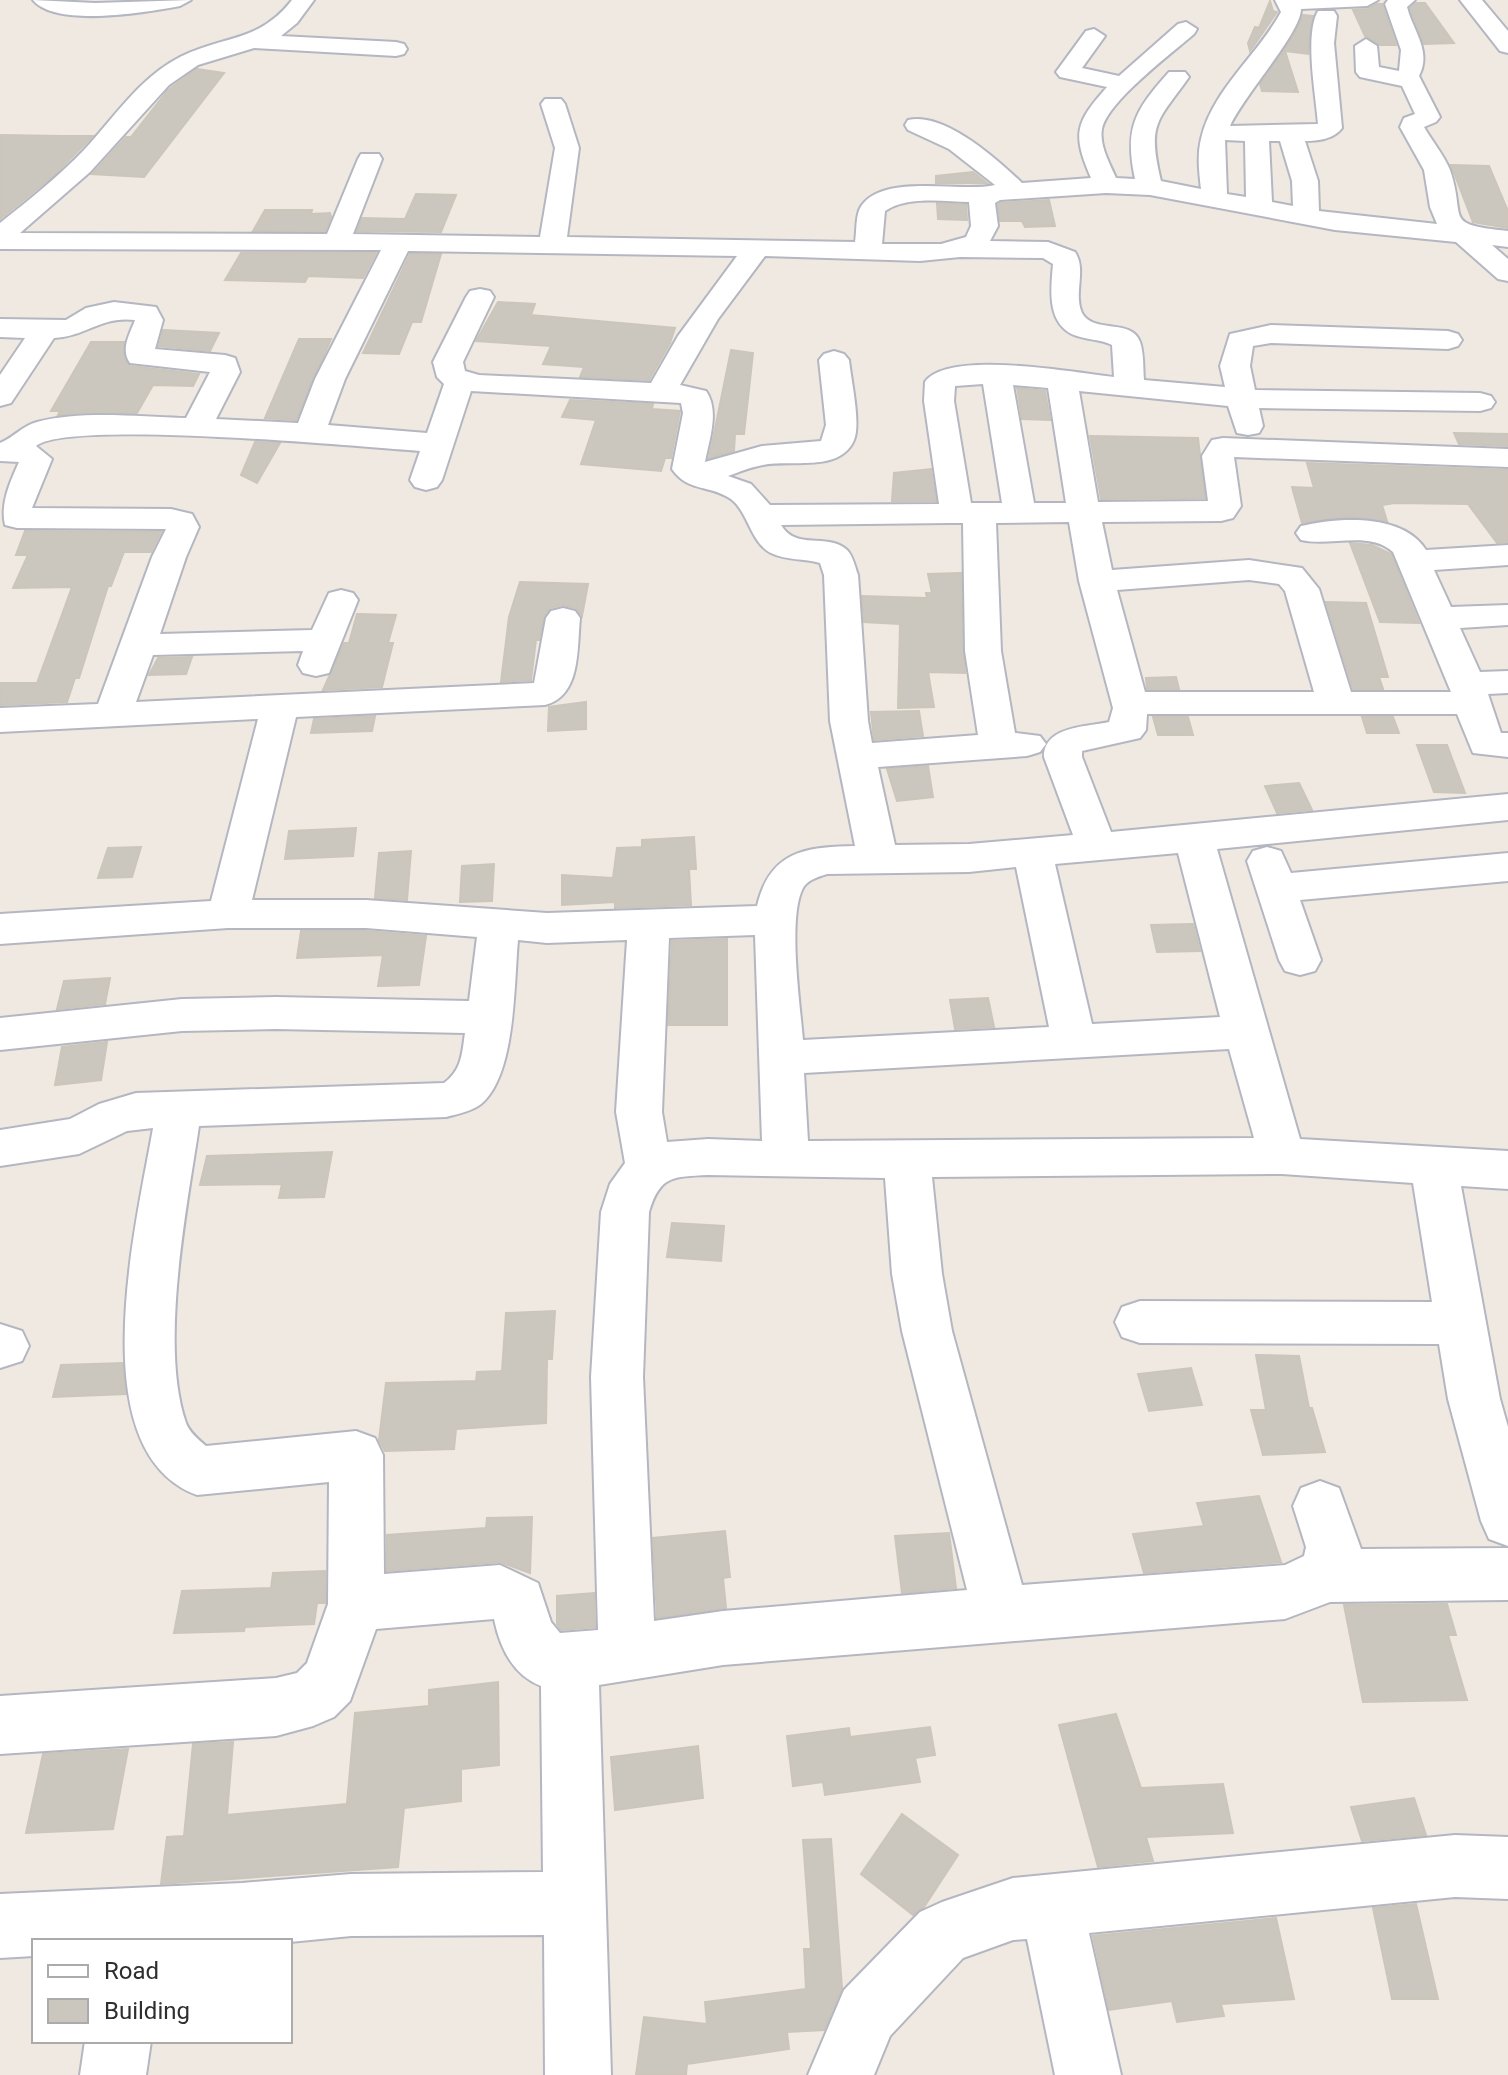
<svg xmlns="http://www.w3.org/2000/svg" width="1508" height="2075" viewBox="0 0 1508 2075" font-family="Roboto,sans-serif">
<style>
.building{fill:#cbc7bf;stroke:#cbc5ba;stroke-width:2}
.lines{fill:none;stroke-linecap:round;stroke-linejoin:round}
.minor-casing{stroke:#b4b7c1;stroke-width:4}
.minor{fill:#fff;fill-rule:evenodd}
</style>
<rect width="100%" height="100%" fill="#efe9e1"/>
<path class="building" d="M1270,1L1273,11L1277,12L1250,51L1248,43L1255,27L1259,28Z
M1416,3H1425L1454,43L1424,44L1410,8Z
M1377,4H1382L1396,45H1380L1365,36L1353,10L1367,9Z
M1303,15L1313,16L1308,54L1285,51L1298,92L1262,91L1260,84L1294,35Z
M197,69L224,73L144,177L92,174L126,137H131L168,90Z
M0,135L62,136H93L52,177L0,219Z
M1451,165L1489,166L1508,211V228L1473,222Z
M973,172L987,183H936V176Z
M416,194L456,195L441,232L357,231L362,218L405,219Z
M1049,200L1055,226L1025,227L1022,221H1000L998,205L1001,203L1014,202L1017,206L1016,202Z
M937,203L966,205L967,220L938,219Z
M265,210H312L311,214L330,213L331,217L325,231H253Z
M241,253H376L363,278L308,276L305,282L225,280Z
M410,254H441L421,322H412L399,354L363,353Z
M498,302L535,304L531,315L675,328L670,343L649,380L580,377L584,367L543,364L551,346L476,341Z
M163,330L219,333L210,351L159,346Z
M299,339H331L296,420L265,418Z
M91,342H124V358L130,366L199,374L193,386L153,385L137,413L58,415L60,411H51Z
M731,350L753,353L744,434H735L734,451L709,458Z
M1017,388L1045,391L1050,420L1022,419Z
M570,400L653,404L652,409L680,411L671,458H665L661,471L581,464L596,420L562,417Z
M1454,433L1508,434V446L1459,444Z
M1090,436L1198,438L1205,498L1101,499Z
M255,442L280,443L257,483L241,475Z
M1307,463L1508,470V542L1497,543L1468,504L1395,503L1382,505L1387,521L1351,517L1302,523L1292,487L1314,488Z
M931,469L936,501H892L894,473Z
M25,531L161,532L151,552H124L111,586H108L79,678H75L67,702L0,705V683H37L72,587L13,588L28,555H16Z
M1350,543L1372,545L1391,554L1419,623L1380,622Z
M961,573L965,673L928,672L934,707L898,708L900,624L864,622L862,596L927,598L926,593H932L928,574Z
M520,582L588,584L582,616L576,608L562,605L550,608L544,616L539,640H536L531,680L501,682L509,617Z
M1326,602L1366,603L1388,677H1379L1383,689H1353Z
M357,614L396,615L388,643H393L382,687L323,690L344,643H349Z
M192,657L186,674L149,675L158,658Z
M1176,677L1179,689H1147L1146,678Z
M586,702V729L548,731L549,707Z
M919,711L923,736L874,740L871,712Z
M375,716L372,731L311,733L314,719Z
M1153,717H1188L1193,735H1158Z
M1362,717H1393L1399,733H1367Z
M1417,745H1447L1465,793L1434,792Z
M928,766L933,797L897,801L887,769Z
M1299,783L1312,810L1277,813L1265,786Z
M356,828L353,856L285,859L289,831Z
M694,837L696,869H689L691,905L615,908V902L562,905V875L613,878L617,848L642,847V840Z
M141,847L132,877L98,878L108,848Z
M411,851L407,900L375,898L379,853Z
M494,864L492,901L460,902L462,866Z
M1193,924L1200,951L1157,952L1151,925Z
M301,931H366L426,936L419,985L378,986L383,955L297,958Z
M727,939V1025H668L672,941Z
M110,978L105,1004L57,1009L64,981Z
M988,998L994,1027L955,1029L950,1000Z
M107,1042L101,1080L55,1085L62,1047Z
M332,1152L324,1197L279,1198L282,1184L200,1185L207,1156Z
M672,1223L724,1226L721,1261L667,1257Z
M555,1311L552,1359H547L546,1423L456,1429L454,1449L385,1451L379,1440L386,1383L476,1381L477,1372L502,1371L506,1313Z
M1256,1355L1299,1356L1309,1408H1312L1325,1452L1263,1455L1251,1410H1266Z
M123,1363L126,1394L53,1397L61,1365Z
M1191,1368L1202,1405L1149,1411L1138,1374Z
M1259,1496L1281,1562L1144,1573L1133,1534L1204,1526L1197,1503Z
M532,1517L530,1573L500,1562L387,1571V1535L486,1528L487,1518Z
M725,1531L730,1577L723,1578L726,1608L657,1618L653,1538Z
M949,1533L956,1588L902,1593L895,1536Z
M325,1571V1603H317L314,1624L245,1627L244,1631L174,1633L182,1591L271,1588L273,1573Z
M594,1593L595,1627L561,1630L557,1624V1596Z
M1447,1604L1456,1635H1448L1467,1700L1363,1702L1344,1605Z
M498,1682L499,1765L461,1769V1801L404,1808L398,1867L161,1884L167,1837L184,1836L193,1744L233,1742L227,1815L347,1804L355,1713L429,1706V1690Z
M1116,1714L1141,1788L1223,1784L1233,1833L1146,1837L1153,1861L1098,1867L1059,1725Z
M930,1727L935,1755L915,1758L920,1782L825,1795L823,1782L793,1786L787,1736L849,1728L850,1737Z
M698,1746L703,1798L615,1810L611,1757Z
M128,1749L113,1829L26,1833L43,1754Z
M1414,1798L1426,1835L1362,1841L1351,1807Z
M902,1814L958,1855L924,1907L913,1915L861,1874Z
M831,1839L842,1988L824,2030L787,2032L789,2049L687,2064L686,2075H636L644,2017L707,2024L705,2002L806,1989L804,1949H811L803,1840Z
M1416,1904L1438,1999H1392L1373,1908Z
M1276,1918L1294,1999L1221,2004L1224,2016L1177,2022L1172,2001L1109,2010L1093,1936Z"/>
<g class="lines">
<defs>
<path id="minor" d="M33,0L95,3L191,0L180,6C148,12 56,28 33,0Z
M292,0H314L297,23L281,36L396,42L404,44L407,49L404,54L396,56L254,48L198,65L169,85L90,172L20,233L327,234L358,159L361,154H379L382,159L353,234L540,237L555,148L541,104L545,99H561L565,104L579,148L567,237L855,242C857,231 855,214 862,205C886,173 961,193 995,185L949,149L908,130L905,125L908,120C944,111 998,160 1022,183L1091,178C1072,134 1075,123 1107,87L1060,77L1056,72L1086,31L1094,29L1105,36L1082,68L1119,76L1178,24L1186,22L1197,29L1194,34C1172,53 1107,102 1102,129C1099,145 1110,164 1116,178L1135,179C1124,128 1135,110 1169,72H1185L1189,77C1157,122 1147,123 1161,181L1201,189C1199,172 1197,155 1201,139C1212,90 1258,55 1281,12L1275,0H1378L1367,6L1301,9C1301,33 1243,96 1230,126L1318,124C1316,96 1304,35 1318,11H1334L1337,16L1334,43L1342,128C1334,139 1318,141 1305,141L1318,181L1319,211L1437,224L1430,207L1424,170L1400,127L1404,118L1415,114L1402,86L1360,77L1356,72L1355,46L1366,39L1377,46L1379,67L1399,71L1401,50L1385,4L1388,0H1415L1407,7C1413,31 1432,51 1419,76L1440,117L1436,122L1424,127C1432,141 1444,155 1450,170C1467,220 1441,224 1508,231V247L1492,245L1508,259V281L1498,279L1456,242L1335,230L1150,195L1106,193L1000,200L995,203L998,226L990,241L1048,242L1075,252C1087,270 1073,293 1082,313C1093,334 1132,318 1140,342C1144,353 1143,368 1144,380L1225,387L1220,366L1230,334L1271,325L1448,331L1458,334L1462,340L1458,346L1448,349L1271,343L1253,346L1250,366L1255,390L1480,393L1491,396L1495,402L1491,408L1480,411L1259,408L1263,426L1259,433L1248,435L1237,433L1228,406L1079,391L1098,502L1208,501L1202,456L1212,440L1223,438L1508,449V467L1234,457L1241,506L1233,518L1221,521L1102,522L1112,570L1249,560L1302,568L1319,589L1351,692H1451L1393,552C1369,530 1330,547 1301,540L1296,533L1301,526C1338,517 1403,513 1426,550L1508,545V565L1434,570L1451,607L1508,605V625L1460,628L1480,672L1508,671V693L1488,694L1501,733H1508V757L1473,753L1457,714H1147L1146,730L1140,738L1082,751V757L1111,832L1508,794V820L1217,849L1300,1139L1508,1151V1189L1461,1186L1500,1399L1508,1427V1546L1489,1539L1481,1521L1448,1399L1439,1344L1140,1343L1122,1337L1115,1322L1122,1307L1140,1301L1432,1302L1413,1183L1282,1174L932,1177L942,1274L952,1331L1022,1585L1285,1565L1304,1556L1306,1547L1293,1506L1301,1488L1320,1481L1339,1488L1361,1549L1508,1548V1600L1330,1602L1285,1619L723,1665L599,1685L611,2075H545L544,1935L351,1936L290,1942L34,1941V1956L0,1958V1894L242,1883L351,1874L543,1872L541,1686C513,1675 500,1648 494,1619L376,1629L350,1701L334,1717L313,1726L276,1736L0,1754V1696L276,1678L297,1673L307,1663L328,1604L329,1482L197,1495C79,1451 137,1222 153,1128L127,1131L79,1154L0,1166V1130L70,1119L99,1104L136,1093L444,1083C462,1070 462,1053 465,1033L276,1029L182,1031L0,1050V1018L182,999L276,997L469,1001L477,937L366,928H228L0,944V914L211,901L258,719L0,732V708L98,704L152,557L166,529L17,528L5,525C0,504 10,482 19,462L0,461V443C13,438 22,426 37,422C81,410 141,417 186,418L210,372L130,363C120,349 130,334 135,320C100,316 88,336 54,338L11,403L0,406V375L25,338L0,337V319L66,320L86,308L114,302L156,307L163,320L155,349L225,355L235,358L240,372L216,419L298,423L315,379L381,250L0,249V223C29,200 58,177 84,150C114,118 139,78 180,57C223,35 259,43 292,0ZM1225,140L1245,141L1246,197L1227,194ZM1269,141H1280L1292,181L1293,206L1272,202ZM969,202L971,226L966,237L941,244H882L885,211C906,196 944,201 969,202ZM408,251L737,256L678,336L651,383L479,375L465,371L463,362L494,297L490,291L480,289L470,291L466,297L433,362L437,377L444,384L427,433L328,425L345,379ZM765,256L920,261L960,257L1043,258L1053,264C1051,288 1046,323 1074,335C1086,340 1100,339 1112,345L1114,377C1077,373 948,349 925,382L924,401L939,504L770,505L751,484L728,476C739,472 751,467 763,465C791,459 840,473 854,440C861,423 851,380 849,360L844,354L834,351L824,354L819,360L826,425L821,441L762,446L705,462C709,440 720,411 706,391L680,385L718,319ZM983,384L1002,503H971L954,401L955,386ZM1013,385L1048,388L1066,503H1034ZM471,391L681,403L683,413L672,469C689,493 709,484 731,499C749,513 750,542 771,553C787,561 804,558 820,563L824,575L830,721L855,846C805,847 770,851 757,906L547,913L366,900H252L296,717L545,705C581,696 577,649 580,618L575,611L563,608L551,611L546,618L534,683L136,702L153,655L303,651L298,665L303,673L316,676L329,673L358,600L353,593L341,590L329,593L312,630L160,634L186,557L199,527L192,514L171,509L32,508L52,459L36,446C68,419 363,447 420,451L410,480L415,487L426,490L437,487L442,480ZM1069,522L1079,581L1113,708L1109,722C1086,727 1044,726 1044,757L1073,835L969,844L895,845L878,767L1027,756L1040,752L1046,744L1040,736L1015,733L1001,651L996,523ZM950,523H963L965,651L978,735L872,743L868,721L858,575C855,567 853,556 847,550C827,532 796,551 781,525ZM1249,580L1279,584L1285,591L1314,692H1145L1117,590ZM1178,853L1220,1017L1092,1024L1055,864ZM1016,867L1049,1027L803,1040C800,1004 788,921 802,890C806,880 818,877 827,874L969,872ZM755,935L762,1141L708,1139L667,1142L662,1112L669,938ZM518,940L547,943L627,940L616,1112L625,1163L610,1184L601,1212L591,1377L598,1630L560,1633L551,1622L538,1583L500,1565L384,1574L383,1455L375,1438L356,1431L206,1446C199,1440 189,1432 186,1423C159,1346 187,1207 199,1126L446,1117C458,1114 472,1111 481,1104C516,1075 514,983 518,940ZM1229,1049L1254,1138L808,1141L804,1073ZM708,1175L885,1178L892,1274L902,1331L967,1590L723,1611L654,1621L643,1377L649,1212C660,1175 673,1177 708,1175Z
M1460,0H1482L1508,31V53L1500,51Z
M1267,847L1281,851L1291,873L1508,853V881L1300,900L1321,960L1315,971L1300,975L1285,971L1279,960L1247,861L1253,851Z
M0,1324L22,1331L29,1346L22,1361L0,1368Z
M1455,1835L1508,1837V1899L1455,1897L1089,1933L1121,2075H1055L1027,1939L1013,1940L963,1958L890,2036L874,2075H808L844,1990L920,1912L942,1902L1013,1878Z
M85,2041H151L146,2075H80Z"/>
</defs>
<use href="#minor" class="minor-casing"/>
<use href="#minor" class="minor"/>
</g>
<rect x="32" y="1939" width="260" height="104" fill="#ffffff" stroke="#ababab" stroke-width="2"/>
<rect x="48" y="1965" width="40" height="12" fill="#ffffff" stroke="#ababab" stroke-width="2"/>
<text x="104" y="1979" font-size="24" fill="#2e2e2e">Road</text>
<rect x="48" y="1999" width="40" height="24" fill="#cbc7bf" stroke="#ababab" stroke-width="2"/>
<text x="104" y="2019" font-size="24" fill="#2e2e2e">Building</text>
</svg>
